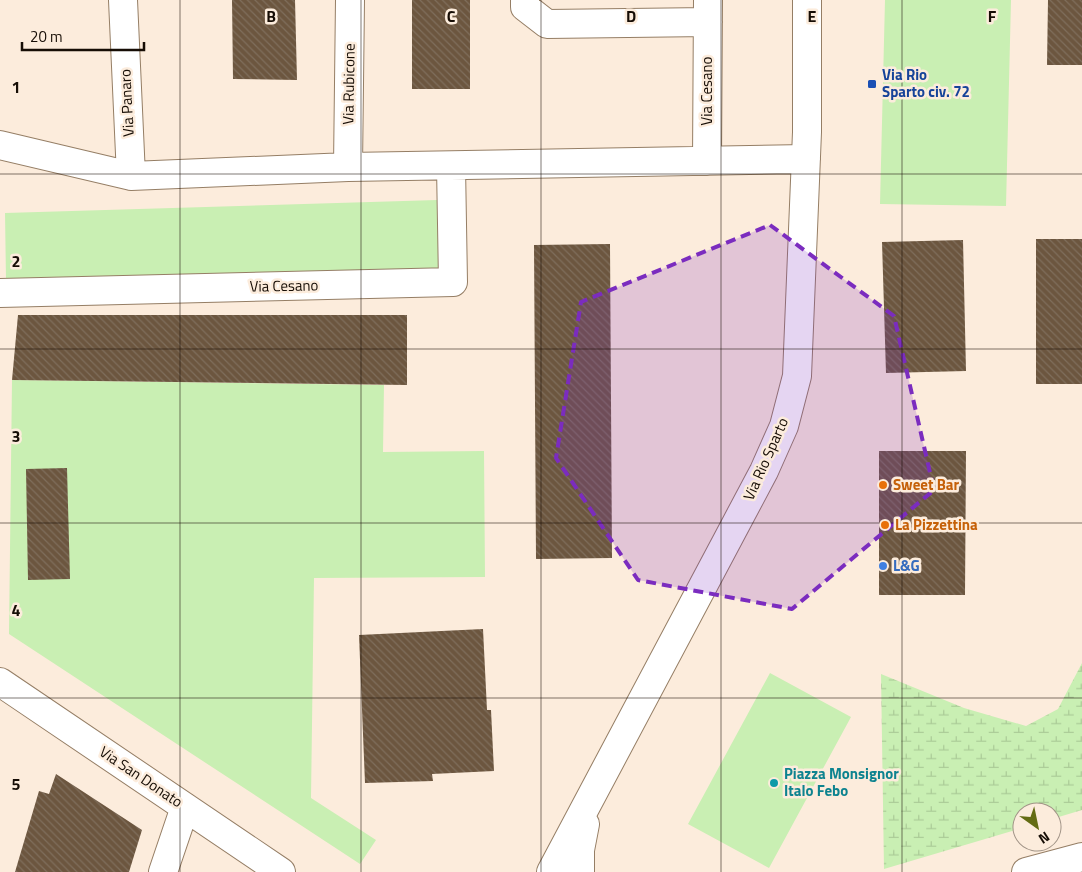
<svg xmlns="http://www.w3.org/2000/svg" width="1082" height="872" viewBox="0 0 1082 872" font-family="'Titillium Web',sans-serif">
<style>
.grass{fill:#c9efb3}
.wetland{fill:url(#wetland-marsh)}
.building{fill:url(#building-back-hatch)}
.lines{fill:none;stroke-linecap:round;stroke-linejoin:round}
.minor-casing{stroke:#957e65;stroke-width:30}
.minor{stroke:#fff;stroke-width:28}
.marked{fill:#7b2cbf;fill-opacity:0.2;stroke:#7b2cbf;stroke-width:4;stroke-dasharray:10 6;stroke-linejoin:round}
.grid{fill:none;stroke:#160d05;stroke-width:1;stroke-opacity:0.55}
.transit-dot{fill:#1a4fb4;stroke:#fcecdc;stroke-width:2}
.food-dot{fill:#e8710a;stroke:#fcecdc;stroke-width:2}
.shop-dot{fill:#3f7fe0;stroke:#fcecdc;stroke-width:2}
.culture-dot{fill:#0f9aa8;stroke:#fcecdc;stroke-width:2}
.labels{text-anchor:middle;stroke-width:5;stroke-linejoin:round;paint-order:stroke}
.transit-label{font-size:15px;font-weight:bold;fill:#164399;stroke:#fcecdc;text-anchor:start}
.street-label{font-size:15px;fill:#160d05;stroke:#fcecdc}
.food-label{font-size:15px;font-weight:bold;fill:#c56008;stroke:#fcecdc;text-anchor:start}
.shop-label{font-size:15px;font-weight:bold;fill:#366cbe;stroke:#fcecdc;text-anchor:start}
.culture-label{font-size:15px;font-weight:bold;fill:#0d838f;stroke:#fcecdc;text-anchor:start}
.grid-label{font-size:16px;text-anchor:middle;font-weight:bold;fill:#160d05;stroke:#fcecdc;stroke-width:5;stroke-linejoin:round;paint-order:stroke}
</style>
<defs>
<pattern id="wetland-marsh" width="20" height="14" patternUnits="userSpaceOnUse" patternTransform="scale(1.25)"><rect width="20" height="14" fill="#c9efb3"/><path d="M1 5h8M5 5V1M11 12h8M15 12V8" fill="none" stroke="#accc98"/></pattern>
<pattern id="building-back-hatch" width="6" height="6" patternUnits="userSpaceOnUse" patternTransform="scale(1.25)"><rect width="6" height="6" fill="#6c563f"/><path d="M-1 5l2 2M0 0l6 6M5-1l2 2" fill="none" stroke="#7f6e5c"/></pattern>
</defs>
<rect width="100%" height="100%" fill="#fcecdc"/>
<path class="grass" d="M885,0H1011L1006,206L880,204Z
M437,200L439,273L6,280L5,213Z
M12,380L384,385L383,452L484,451L485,577L314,578L311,798L376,840L360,864L9,634Z
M770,673L851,717L769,868L688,824Z"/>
<path class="wetland" d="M1082,663V810L1052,819V812H1022V828L884,869L881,674L964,708L1026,726L1058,709Z"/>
<path class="building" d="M232,0H295L297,80L233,79Z
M412,0H470V89H412Z
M1048,0H1082V65H1047Z
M1036,239H1082V384H1036Z
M963,240L966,371L886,373L882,242Z
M610,244L612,558L536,559L534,245Z
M18,315H407V385L12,380Z
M879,451H966L965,595H879Z
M67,468L70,579L28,580L26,469Z
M483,629L487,710H491L494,771L432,774L433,781L365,783L359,635Z
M56,774L142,830L129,872H15L39,791L49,794Z"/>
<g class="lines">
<defs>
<path id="minor" d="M123,0L131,176
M525,0V7L547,24L708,22
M0,145L131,176L348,167L806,159
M707,161L708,0
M348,167L350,0
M0,293L453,282L451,166
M0,682L281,872
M163,872L185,807
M551,872L729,537L764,471L784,426L797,376L807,132V0
M580,872V850L585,824
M1026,872L1082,857"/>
</defs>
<use href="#minor" class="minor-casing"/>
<use href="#minor" class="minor"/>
</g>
<path class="marked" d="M770,225L894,316L934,490L792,609L638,580L556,458L581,302Z"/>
<path class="grid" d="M180,0V872M361,0V872M541,0V872M721,0V872M902,0V872M0,174H1082M0,349H1082M0,523H1082M0,698H1082"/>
<rect class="transit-dot" x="867" y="79" width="10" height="10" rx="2.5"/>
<g class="food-dot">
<circle cx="883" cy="485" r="5"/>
<circle cx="885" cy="525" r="5"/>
</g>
<circle class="shop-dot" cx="883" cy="566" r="5"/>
<circle class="culture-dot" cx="774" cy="783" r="5"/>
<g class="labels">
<g class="transit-label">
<text x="882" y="80">Via Rio<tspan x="882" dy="17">Sparto civ. 72</tspan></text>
</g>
<g class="street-label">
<text transform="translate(349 84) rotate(-89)" y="5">Via Rubicone</text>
<text transform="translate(707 91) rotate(-90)" y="5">Via Cesano</text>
<text transform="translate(127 103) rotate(-93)" y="5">Via Panaro</text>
<text transform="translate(284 286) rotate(-1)" y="5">Via Cesano</text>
<text transform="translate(766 459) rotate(-66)" y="5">Via Rio Sparto</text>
<text transform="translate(141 777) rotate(34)" y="5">Via San Donato</text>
</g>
<g class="food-label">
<text x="893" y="490">Sweet Bar</text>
<text x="895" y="530">La Pizzettina</text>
</g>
<g class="shop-label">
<text x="893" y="571">L&amp;G</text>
</g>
<g class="culture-label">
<text x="784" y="779">Piazza Monsignor<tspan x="784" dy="17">Italo Febo</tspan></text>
</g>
</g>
<g class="grid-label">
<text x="271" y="22">B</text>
<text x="451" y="22">C</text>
<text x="631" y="22">D</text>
<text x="812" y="22">E</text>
<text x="992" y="22">F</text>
<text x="16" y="93">1</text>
<text x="16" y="267">2</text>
<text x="16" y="442">3</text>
<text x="16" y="616">4</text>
<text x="16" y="790">5</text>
</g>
<g transform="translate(1037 827) rotate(147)"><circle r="24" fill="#fcecdc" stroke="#a09386"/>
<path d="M0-4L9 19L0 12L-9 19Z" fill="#646c13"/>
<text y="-8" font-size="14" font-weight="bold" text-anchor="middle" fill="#160d05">N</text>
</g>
<path d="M22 42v8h122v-8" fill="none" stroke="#160d05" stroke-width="2.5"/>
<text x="30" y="42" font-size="15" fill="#160d05" stroke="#fcecdc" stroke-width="4" paint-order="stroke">20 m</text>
</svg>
